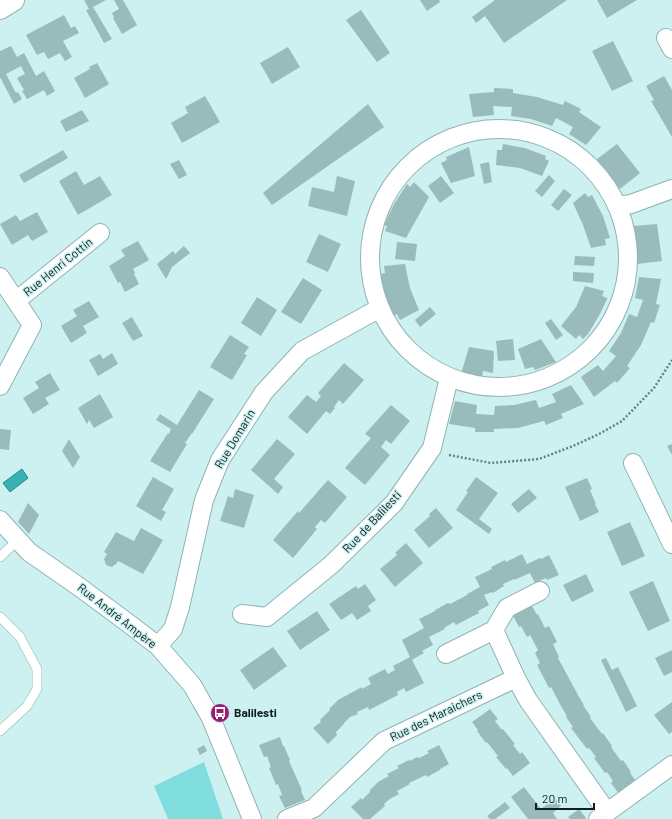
<svg xmlns="http://www.w3.org/2000/svg" width="672" height="819" viewBox="0 0 672 819" font-family="Barlow,sans-serif">
<style>
.green{fill:#80ddde}
.water{fill:#39b2b3;stroke:#2d8686}
.building{fill:#9bb}
.lines{fill:none;stroke-linecap:round;stroke-linejoin:round}
.lane-casing{stroke:#90b3b3;stroke-width:10}
.street-casing{stroke:#90b3b3;stroke-width:20}
.secondary-casing{stroke:#90b3b3;stroke-width:24}
.path{stroke:#688080;stroke-width:2.5;stroke-dasharray:2 2;stroke-linecap:butt}
.lane{stroke:#fff;stroke-width:9}
.street{stroke:#fff;stroke-width:18}
.secondary{stroke:#fff;stroke-width:22}
.labels{text-anchor:middle;stroke-width:3;stroke-linejoin:round;paint-order:stroke}
.street-label{font-size:12px;fill:#111e1e;stroke:#cdf1f1}
.poi-label{font-size:12px;font-weight:bold;fill:#111e1e;stroke:#cdf1f1;text-anchor:start}
</style>
<rect width="100%" height="100%" fill="#cdf1f1"/>
<path class="green" d="M204,762L223,819H168L154,786Z"/>
<path class="water" d="M22,469L28,478L10,492L3,483Z"/>
<path class="building" d="M84,0H106L93,7L112,39L104,43L86,10L89,9Z
M114,0H123L137,25L122,34L113,18L114,17L112,13L119,9Z
M420,0H439L440,2L427,11Z
M495,0H567L504,43L485,16L476,23L472,17Z
M597,0H637L607,18Z
M361,10L390,53L377,62L346,20Z
M64,15L71,28L75,26L79,33L63,41L72,57L65,61L60,53L48,59L44,52L37,55L26,35Z
M613,41L633,81L612,91L592,51Z
M11,46L17,57L24,53L36,76L44,71L55,91L47,96L44,90L27,99L22,91L24,90L17,78L25,74L21,66L6,74L16,93L18,92L22,99L14,104L0,77V51Z
M288,47L300,67L272,84L260,63Z
M97,63L109,84L85,98L74,78L90,69L89,67Z
M664,76L672,90V137L651,101L654,100L646,86Z
M494,88L513,89V93L537,97L563,105L565,101L581,109L579,112L601,127L586,145L569,134L573,127L556,118L552,126L531,119L511,116L512,107L493,106L494,115L473,117L469,94L494,92Z
M205,96L220,122L182,143L171,123L188,113L185,107Z
M368,104L384,127L272,205L263,193Z
M82,110L89,121L66,132L60,121Z
M503,144L525,148L546,156L545,159L549,161L542,176L520,168L496,165L497,150H502Z
M617,144L640,173L620,189L597,159Z
M469,147L475,176L451,183L441,163L447,160L446,157Z
M63,150L68,158L24,183L19,175Z
M179,160L187,175L179,179L170,164Z
M489,162L492,182L484,184L480,164Z
M76,171L84,185L100,176L112,195L78,215L59,181Z
M549,175L555,181L542,197L535,191Z
M337,176L355,181L347,216L308,206L312,187L334,192Z
M441,176L454,193L440,203L428,186Z
M414,182L429,197L406,238L385,231L387,226L384,225L394,204L407,184L410,187Z
M564,189L572,195L558,211L551,205Z
M585,193L588,197L592,195L603,216L610,238L605,239L606,245L591,248L583,225L573,203Z
M37,212L48,232L32,241L28,235L12,245L0,224L16,215L20,221Z
M657,224L662,261L637,264L633,226Z
M319,234L341,244L328,272L306,262Z
M138,241L149,260L133,269L135,273L134,274L139,284L125,292L120,282L118,283L109,266L125,256L121,250Z
M397,242L417,244L415,261L395,259Z
M184,246L190,253L172,267L166,279L157,264L173,251L175,254Z
M575,256L595,257L594,266L574,265Z
M405,264L410,288L419,310L400,320L397,314L393,316L384,296L380,274L385,273L384,266Z
M573,272L594,273L593,283L573,281Z
M639,277L661,279L656,304L660,305L654,323L651,322L641,345L627,366L630,368L617,383L615,381L594,397L581,377L598,365L603,371L616,356L609,351L621,333L629,314L637,317L643,300L635,298Z
M303,278L322,290L301,324L281,312Z
M585,286L604,291L602,296L607,298V299L600,314L588,334L583,339L579,335L576,339L561,326L576,307Z
M257,297L277,310L261,336L241,323Z
M89,301L99,317L83,326L87,333L71,343L61,326L77,316L73,310Z
M430,307L436,314L420,327L415,320Z
M132,317L143,336L133,341L122,323Z
M551,319L563,335L556,340L545,323Z
M230,335L249,347L244,354L247,355L232,380L210,367Z
M513,339L515,360L498,361L496,341Z
M541,339L556,362L535,370L533,367L525,369L518,349Z
M469,347L494,351L493,373L483,371L482,377L461,374Z
M112,353L118,364L98,376L89,360L100,354L103,359Z
M344,363L364,380L343,404L339,400L334,407L335,408L330,414L326,411L307,434L288,417L307,395L316,402L321,396L318,393Z
M50,373L60,390L45,398L49,404L33,414L23,398L39,388L35,382Z
M571,385L584,404L561,414L563,418L546,425L544,421L518,428L494,429V432H475V428L449,424L455,401L477,405L476,414L494,415L495,406L514,405L536,400L539,408L556,402L552,394Z
M199,390L214,399L192,434V433L185,443L187,444L170,472L150,461L168,433L169,434L171,429L156,420L160,414L177,425Z
M100,394L113,417L94,428L89,420L87,424L78,408Z
M391,405L410,421L391,444L386,440L381,447L390,455L365,485L345,468L371,438L365,434Z
M0,429L11,430L9,450L0,449Z
M69,439L80,457L73,468L62,451Z
M277,439L295,454L274,479L283,487L278,494L251,470Z
M672,444V455L667,446Z
M153,477L174,489L162,510L166,512L161,521L136,506Z
M476,477L498,493L479,519L492,529L489,534L456,510L468,492L466,491Z
M587,478L592,489L590,490L596,504H595L599,512L580,521L565,487Z
M328,480L347,497L325,523L321,520L315,527L317,529L293,558L273,540L298,511L299,513Z
M235,489L254,495L244,528L220,521L228,496L233,498Z
M529,489L537,498L518,513L511,504Z
M28,503L39,515L29,534L18,522Z
M436,508L453,528L429,548L414,530L430,516L429,514Z
M630,522L645,556L622,566L607,532Z
M141,528L163,540L143,574L118,561L116,564L112,567L106,565L104,559L107,554L104,552L116,532L134,541Z
M406,543L423,563L395,587L380,569L397,555L395,553Z
M522,554L527,564L540,558L541,559L549,555L559,575L547,580L546,578L535,583L530,573L514,580V579L503,584L504,586L493,593L492,592L484,595L489,605L478,611L479,613L456,625L454,622L444,628L445,629L429,637L433,645L422,651L424,653L412,660L424,683L406,692L404,688L397,692L398,695L369,710L368,707L357,712L358,714L350,717L344,723V724L336,732L337,735L328,744L313,728L321,722L320,720L330,710L329,709L338,700L362,687V689L371,684L368,678L385,669L388,674L395,670L393,666L410,657L402,640L424,628L419,619L435,611V610L448,603L450,604L467,595V594L480,587L475,577L492,569L491,567L505,560L506,562Z
M586,574L594,591L572,602L563,585Z
M653,581L670,621L648,631L629,592Z
M365,584L376,600L368,606L371,611L357,620L352,613L341,620L329,604L356,586L358,589Z
M532,606L537,615L538,614L545,628L549,626L557,642L553,644L559,657L558,658L578,695L584,705H583L591,717L590,718L602,734L603,733L612,746L611,747L621,761L623,760L631,772L630,773L636,781L619,794L611,783L613,781L607,772L605,773L594,758L596,757L589,748L587,749L571,728L573,727L566,717L567,716L562,708L551,687L549,688L537,665L540,663L535,653L538,650L530,635L527,637L521,626L519,627L513,616Z
M317,611L330,630L300,650L287,631Z
M273,647L287,666L254,690L240,670Z
M672,650V672L664,676L655,658Z
M606,658L612,670L618,667L637,706L626,712L601,660Z
M672,702V732L669,734L654,715Z
M490,709L498,719L495,721L502,730L503,729L515,744L513,745L520,754L522,752L530,763L513,776L507,768L506,769L496,757L498,756L487,742L486,743L477,731L478,730L472,722Z
M280,737L283,746H284L290,760L289,761L302,790L301,791L305,800L285,808L279,796L282,795L278,784L276,785L269,768L271,767L267,756L264,757L259,745Z
M204,745L207,751L200,755L197,749Z
M439,745L449,764L440,769V770L427,777L426,775L409,783L410,784L397,791L399,794L390,799L384,804L385,806L370,819H363L351,807L361,798L362,800L370,792V790L378,782L389,776L387,774L399,768L397,766L409,760L410,761L417,757L419,758L429,753L427,751Z
M524,787L541,809L555,798L561,806L553,813L557,819H528L511,797Z
M505,802L510,808L495,819H490L487,816Z
M579,809L586,818L585,819H570L568,817Z"/>
<g class="lines">
<defs>
<path id="lane" d="M0,557L18,540
M0,617L20,637L37,669V689L27,706L0,731"/>
<path id="street" d="M666,38L672,49
M370 258a129 129 0 1 1 258 0a129 129 0 1 1-258 0Z
M618,206L631,204L672,189
M0,277L32,325L0,386
M16,301L100,233
M633,463L672,544
M0,520L29,552L78,586L128,623L158,646L192,685L211,718L252,819
M242,614L267,617L331,565L394,503L432,448L449,378
M494,630L516,678
M158,646L173,629L180,607L204,500L220,460L264,392L302,351L380,308
M446,654L494,630L507,608L540,591
M287,819L314,808L384,741L516,678L528,700L607,812
M598,819L672,765"/>
<path id="secondary" d="M0,8L13,0"/>
</defs>
<use href="#lane" class="lane-casing"/>
<use href="#street" class="street-casing"/>
<use href="#secondary" class="secondary-casing"/>
<path class="path" d="M449,455L491,463L539,459L573,446L599,434L622,421L654,388L672,360"/>
<use href="#lane" class="lane"/>
<use href="#street" class="street"/>
<use href="#secondary" class="secondary"/>
</g>
<defs>
<symbol id="bus-disc" viewBox="-11 -11 22 22"><circle r="9.5" fill="#9b1b6f" stroke="#cdf1f1"/><path d="M-5-6H5V4H4V6H2V4H-2V6H-4V4H-5ZM-3.5-4V0h7V-4ZM-3.5 1.2v1.5H-2V1.2ZM2 1.2v1.5H3.5V1.2Z" fill="#fff"/></symbol>
</defs>
<g fill-rule="evenodd">
<use href="#bus-disc" x="209" y="702" width="22" height="22"/>
</g>
<g class="labels">
<g class="street-label">
<text transform="translate(58 267) rotate(-39)" y="4">Rue Henri Cottin</text>
<text transform="translate(235 439) rotate(-59)" y="4">Rue Domarin</text>
<text transform="translate(372 522) rotate(-47)" y="4">Rue de Balilesti</text>
<text transform="translate(117 616) rotate(38)" y="4">Rue André Ampère</text>
<text transform="translate(436 716) rotate(-26)" y="4">Rue des Maraichers</text>
</g>
<g class="poi-label">
<text x="234" y="717">Balilesti</text>
</g>
</g>
<path d="M536 803v6h58v-6" fill="none" stroke="#111e1e" stroke-width="2"/>
<text x="542" y="803" font-size="12" fill="#111e1e" stroke="#cdf1f1" stroke-width="3" paint-order="stroke">20 m</text>
</svg>
